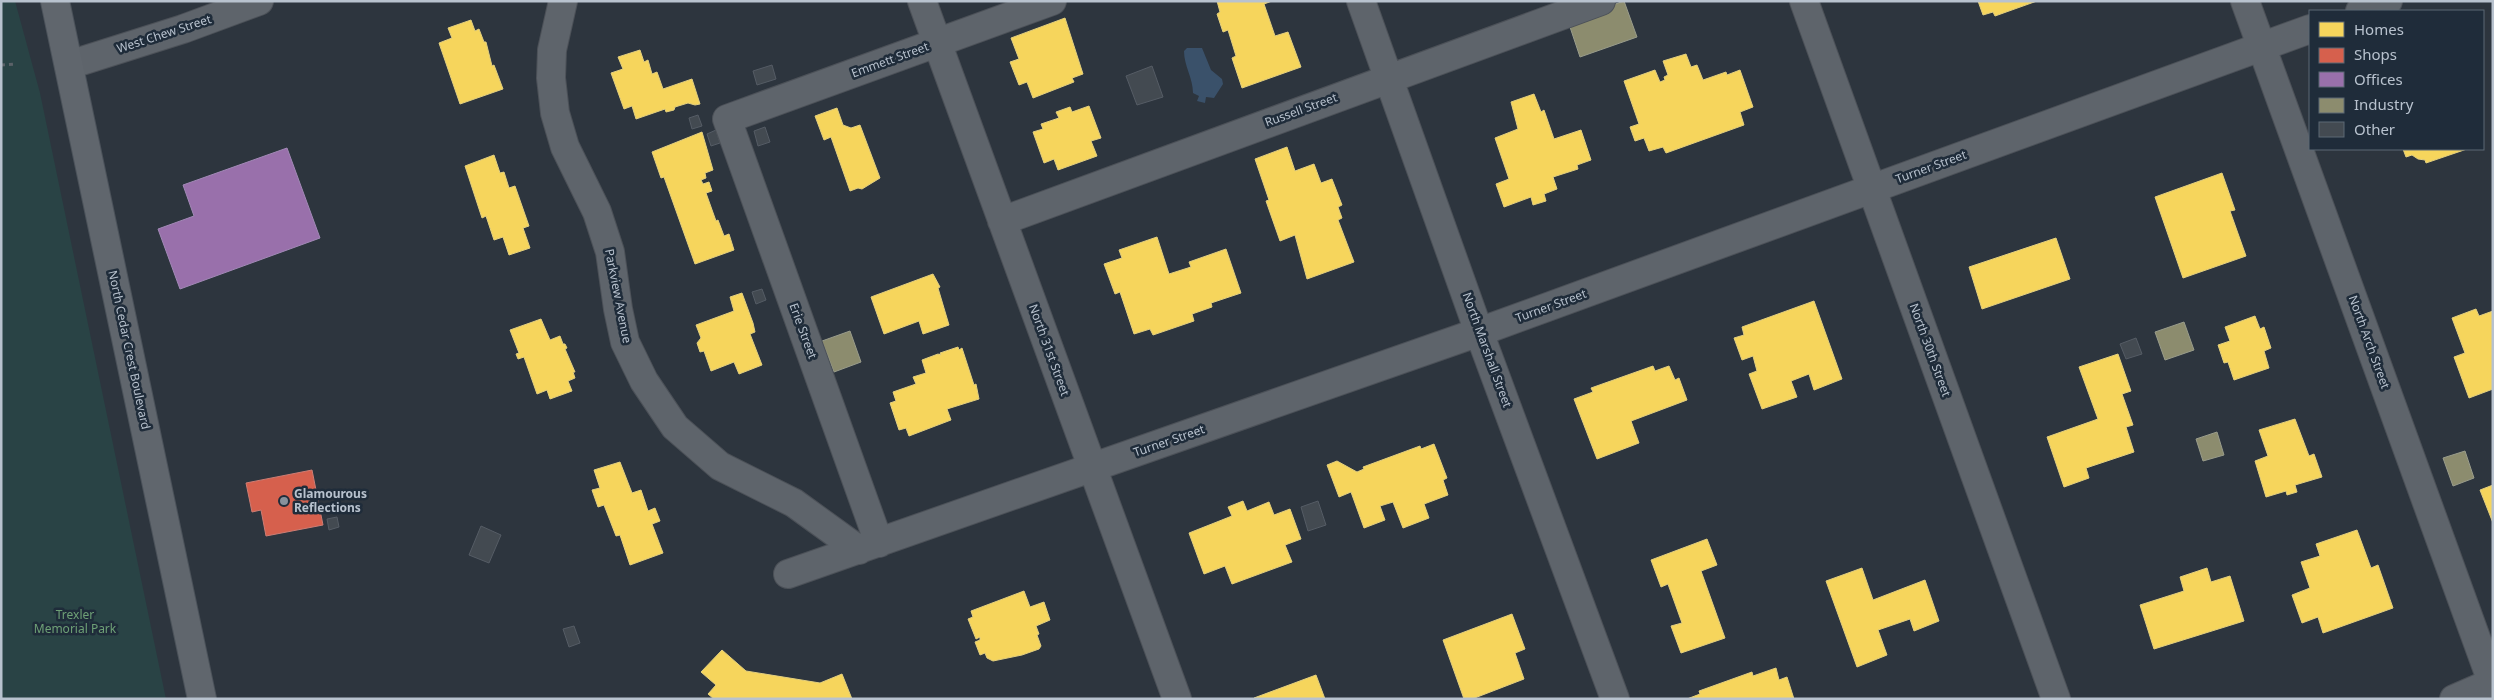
<svg xmlns="http://www.w3.org/2000/svg" width="2494" height="700" viewBox="0 0 2494 700" font-family="'Noto Sans',sans-serif">
<style>
.green{fill:#294345}
.water{fill:#3a516a}
.homes{fill:#f6d55c;stroke:#e3cf7e}
.shops{fill:#d6604d;stroke:#cd7d74}
.offices{fill:#9970ab;stroke:#a289b6}
.industry{fill:#8c8c6e;stroke:#999c8b}
.building{fill:#434a51;stroke:#555c65}
.lines{fill:none;stroke-linecap:round;stroke-linejoin:round}
.minor-casing{stroke:#4c5158;stroke-width:30}
.major-casing{stroke:#4b525a;stroke-width:30}
.path{stroke:#5b6268;stroke-width:3;stroke-dasharray:4 4;stroke-linecap:butt}
.minor{stroke:#5e646b;stroke-width:28}
.major{stroke:#60666d;stroke-width:28}
.poi-dot{fill:#87919c;stroke:#1f2c3a;stroke-width:2}
.labels{text-anchor:middle;stroke-width:5;stroke-linejoin:round;paint-order:stroke}
.street-label{font-size:12px;fill:#b8c2ce;stroke:#1f2c3a}
.poi-label{font-size:12px;font-weight:bold;fill:#b8c2ce;stroke:#1f2c3a;text-anchor:start}
.park-label{font-size:12px;fill:#6ea076;stroke:#1f2c3a}
</style>
<rect width="100%" height="100%" fill="#2d353e"/>
<path class="green" d="M1,1H15L40,93L166,699H1Z"/>
<path class="water" d="M1187,48H1202L1211,70L1222,79L1223,84L1214,98L1206,97L1205,103L1197,101L1199,96L1193,93C1193,78 1184,66 1184,51Z"/>
<path class="homes" d="M1217,1H1272L1264,4L1275,36L1288,32L1301,67L1242,88L1232,58L1236,56L1228,30L1223,32L1217,14L1220,12Z
M1978,1H2037L1995,16L1993,12L1983,15Z
M1065,18L1083,74L1072,78L1074,82L1033,98L1027,82L1019,85L1010,62L1019,59L1011,38Z
M471,20L475,31L479,29L484,42H486L492,66L494,65L503,89L460,104L439,43L452,38L448,28Z
M640,50L644,62L648,60L652,74L657,72L663,89L692,79L700,104L695,105L688,103L675,107L674,110L666,112L665,109L636,119L632,106L624,109L611,73L623,69L618,57Z
M1686,54L1691,67L1697,65L1703,80L1726,72L1727,75L1740,70L1753,107L1740,112L1744,125L1666,153L1663,147L1649,151L1644,138L1635,141L1630,127L1639,124L1624,81L1655,70L1660,82L1665,80L1664,77L1668,75L1663,61Z
M1534,94L1541,112L1544,110L1554,139L1581,130L1591,160L1577,165L1578,169L1553,177L1557,189L1544,194L1546,201L1533,205L1531,197L1504,207L1496,184L1509,179L1495,138L1518,129L1511,102Z
M1089,106L1101,138L1091,141L1097,156L1058,170L1054,159L1044,163L1033,132L1043,129L1041,124L1059,118L1056,112L1070,107L1072,112Z
M837,108L843,125L851,128L860,125L880,178L862,189L858,188L850,191L831,137L824,140L815,116Z
M702,132L713,170L705,173L706,178L701,180L703,184L709,182L712,191L706,193L716,221L718,220L724,236L729,234L734,250L695,264L664,177L661,178L652,152Z
M1287,147L1295,171L1314,164L1321,183L1332,179L1342,205L1338,207L1342,218L1338,220L1354,262L1307,279L1295,235L1280,241L1266,201L1269,200L1255,159Z
M2403,149H2467L2426,163L2425,160L2418,159L2412,155L2406,157Z
M494,155L500,173L504,172L509,188L515,186L529,226L523,228L530,248L509,255L503,237L494,240L486,216L482,218L465,166Z
M2222,173L2235,210L2230,211L2246,256L2183,278L2155,197Z
M1157,237L1169,274L1191,267L1189,262L1226,249L1241,293L1211,303L1212,307L1192,314L1194,321L1153,335L1150,329L1134,334L1120,292L1115,294L1104,264L1122,258L1119,250Z
M2056,238L2070,279L1982,309L1969,267Z
M933,274L940,287L938,288L949,325L923,334L919,321L884,334L871,297Z
M742,293L753,323L755,332L750,334L762,365L739,374L734,362L711,371L704,351L700,352L697,343L701,338L696,325L734,311L730,297Z
M1814,301L1842,379L1814,390L1809,374L1791,381L1797,397L1762,409L1749,374L1757,371L1753,356L1742,360L1734,338L1744,335L1742,327Z
M2476,309L2479,316L2493,311V389L2469,398L2454,357L2465,353L2452,318Z
M2255,316L2260,329L2264,327L2271,348L2264,351L2269,368L2234,380L2228,362L2224,363L2218,345L2230,341L2225,327Z
M541,319L550,340L560,336L563,344H565L567,348L565,349L575,372H573L575,378L568,381L572,391L550,399L547,390L537,394L524,357L518,359L516,354L519,353L510,330Z
M958,347L959,350L962,348L974,385L976,384L979,399L947,409L951,420L909,436L906,428L899,430L890,403L896,401L893,392L916,384L913,377L926,373L922,360L938,354L941,355L940,353Z
M2118,354L2131,391L2122,394L2133,425L2126,427L2134,452L2086,468L2089,478L2064,487L2047,437L2098,419L2079,367Z
M1653,366L1655,371L1669,366L1675,380L1679,378L1687,400L1631,421L1639,443L1597,459L1574,399L1593,392L1591,388Z
M2295,419L2309,456L2314,454L2322,477L2295,485L2297,492L2287,495L2286,491L2266,497L2255,461L2268,456L2259,430Z
M1434,444L1447,478L1443,480L1448,495L1424,504L1429,518L1403,528L1393,502L1380,506L1385,520L1364,528L1351,492L1339,497L1327,465L1337,461L1357,472L1364,469L1363,467L1420,446L1421,449Z
M620,462L632,493L641,490L648,511L655,508L660,521L652,524L663,553L630,565L620,535L616,536L604,505L598,507L592,490L600,488L594,470Z
M2493,485V523L2480,490Z
M1243,501L1247,511L1269,502L1274,515L1290,509L1301,539L1285,545L1292,562L1232,584L1225,566L1204,574L1189,533L1232,516L1228,507Z
M2357,530L2371,568L2378,565L2393,608L2323,633L2318,617L2302,623L2292,595L2310,588L2301,562L2320,556L2316,544Z
M1707,539L1717,565L1701,571L1725,638L1681,653L1671,626L1682,623L1668,584L1661,587L1651,560Z
M1862,568L1873,600L1925,580L1939,621L1914,631L1910,619L1878,630L1887,655L1857,667L1826,581Z
M2207,568L2211,582L2230,576L2244,621L2154,649L2140,605L2184,591L2180,577Z
M1024,591L1030,607L1044,602L1050,620L1036,626L1039,634L1037,635L1041,646L1039,649L1022,655L993,661L987,658L985,653L980,655L975,642L980,640V637L976,639L968,619L973,617L971,611Z
M1512,614L1525,649L1515,653L1524,679L1472,699H1464L1443,640Z
M722,650L746,671L820,683L842,674L852,699H714L708,694L716,685L701,672Z
M1776,668L1779,680L1787,677L1794,699H1687L1700,694L1699,691L1752,672L1753,676Z
M1316,675L1325,699H1254V698Z"/>
<path class="shops" d="M312,470L323,525L266,536L261,510L252,512L246,483Z"/>
<path class="offices" d="M287,148L320,238L180,289L158,229L194,216L183,185Z"/>
<path class="industry" d="M1624,1L1637,37L1580,57L1568,21Z
M2184,322L2194,350L2165,360L2155,332Z
M850,331L861,362L834,372L822,341Z
M2217,432L2224,455L2203,461L2196,439Z
M2465,451L2474,478L2453,486L2443,458Z"/>
<path class="building" d="M772,65L776,79L757,85L753,71Z
M1152,66L1163,97L1137,105L1126,76Z
M698,115L702,126L692,129L689,118Z
M765,127L770,142L758,146L754,131Z
M716,130L720,143L711,146L707,134Z
M762,289L766,300L756,304L752,292Z
M2136,338L2142,354L2126,359L2120,344Z
M1318,501L1326,525L1308,531L1301,507Z
M337,517L339,527L329,530L327,519Z
M481,526L501,535L489,563L469,555Z
M574,626L580,643L569,647L563,629Z"/>
<g class="lines">
<defs>
<path id="minor" d="M563,1L552,50L551,78L555,113L565,147L597,212L610,252L618,309L625,342L644,381L675,427L720,466L794,503L859,550
M922,1L1177,699
M1361,1L1479,332L1615,699
M1804,1L2056,699
M2245,1L2492,682
M2360,11L2388,1
M69,65L183,29L259,1
M1002,221L1601,1
M879,543L727,119L1052,1
M788,574L1479,332L2310,29
M2454,699L2493,682"/>
<path id="major" d="M55,1L202,699"/>
</defs>
<use href="#minor" class="minor-casing"/>
<use href="#major" class="major-casing"/>
<path class="path" d="M1,65L15,64"/>
<use href="#minor" class="minor"/>
<use href="#major" class="major"/>
</g>
<circle class="poi-dot" cx="284" cy="501" r="5"/>
<g class="labels">
<g class="street-label">
<text transform="translate(164 34) rotate(-18)" y="4">West Chew Street</text>
<text transform="translate(890 60) rotate(-20)" y="4">Emmett Street</text>
<text transform="translate(1301 110) rotate(-20)" y="4">Russell Street</text>
<text transform="translate(1931 167) rotate(-20)" y="4">Turner Street</text>
<text transform="translate(618 296) rotate(79)" y="4">Parkview Avenue</text>
<text transform="translate(1551 306) rotate(-20)" y="4">Turner Street</text>
<text transform="translate(803 331) rotate(70)" y="4">Erie Street</text>
<text transform="translate(2369 342) rotate(70)" y="4">North Arch Street</text>
<text transform="translate(129 350) rotate(78)" y="4">North Cedar Crest Boulevard</text>
<text transform="translate(1049 350) rotate(70)" y="4">North 31st Street</text>
<text transform="translate(1487 350) rotate(70)" y="4">North Marshall Street</text>
<text transform="translate(1930 350) rotate(70)" y="4">North 30th Street</text>
<text transform="translate(1169 441) rotate(-19)" y="4">Turner Street</text>
</g>
<g class="poi-label">
<text x="294" y="498">Glamourous<tspan x="294" dy="14">Reflections</tspan></text>
</g>
<g class="park-label">
<text x="75" y="619">Trexler<tspan x="75" dy="14">Memorial Park</tspan></text>
</g>
</g>
<rect width="2494" height="700" fill="none" stroke="#b8c2ce" stroke-width="5"/>
<rect x="2309" y="10" width="175" height="140" fill="#1f2c3a" stroke="#5c6875"/>
<rect x="2319" y="22" width="25" height="15" fill="#f6d55c" stroke="#5c6875"/>
<text x="2354" y="35" font-size="15" fill="#b8c2ce">Homes</text>
<rect x="2319" y="48" width="25" height="15" fill="#d6604d" stroke="#5c6875"/>
<text x="2354" y="60" font-size="15" fill="#b8c2ce">Shops</text>
<rect x="2319" y="72" width="25" height="15" fill="#9970ab" stroke="#5c6875"/>
<text x="2354" y="85" font-size="15" fill="#b8c2ce">Offices</text>
<rect x="2319" y="98" width="25" height="15" fill="#8c8c6e" stroke="#5c6875"/>
<text x="2354" y="110" font-size="15" fill="#b8c2ce">Industry</text>
<rect x="2319" y="122" width="25" height="15" fill="#434a51" stroke="#5c6875"/>
<text x="2354" y="135" font-size="15" fill="#b8c2ce">Other</text>
</svg>
